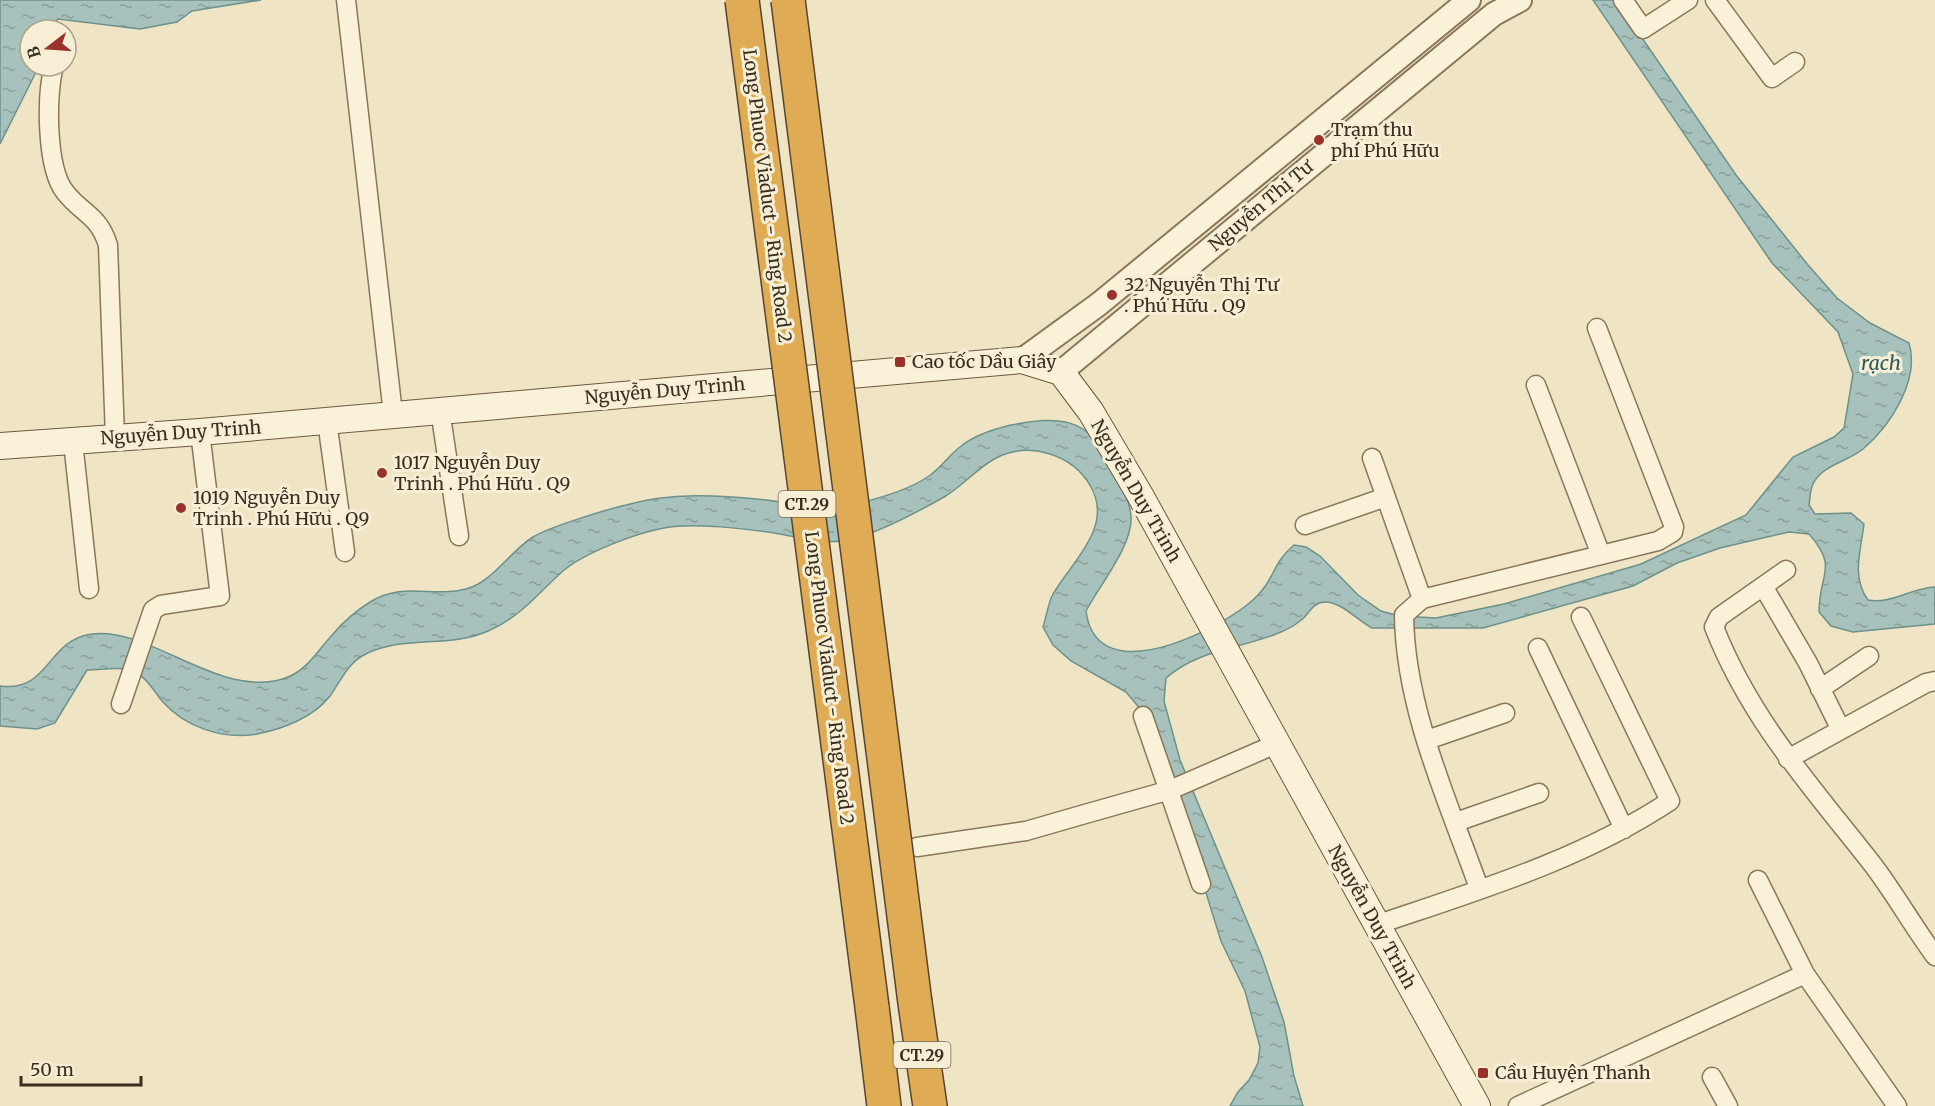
<svg xmlns="http://www.w3.org/2000/svg" width="1935" height="1106" viewBox="0 0 1935 1106" font-family="Merriweather,serif">
<style>
.water{fill:url(#water-ripples);stroke:#6d918a;stroke-width:1.5}
.lines{fill:none;stroke-linecap:round;stroke-linejoin:round}
.minor-casing{stroke:#8a775b;stroke-width:21}
.tertiary-casing{stroke:#8a775b;stroke-width:26}
.secondary-casing{stroke:#6c583e;stroke-width:28}
.motorway-casing{stroke:#58452f;stroke-width:36}
.minor{stroke:#f9f2d9;stroke-width:18}
.tertiary{stroke:#f9f2d9;stroke-width:22}
.secondary{stroke:#f9f2d9;stroke-width:26}
.motorway{stroke:#dfac55;stroke-width:33}
.motorway-bridge-casing{stroke:#58452f;stroke-width:36;stroke-linecap:butt}
.motorway-bridge{stroke:#dfac55;stroke-width:33}
.poi-dot{fill:#9a312a;stroke:#f6efd5;stroke-width:2}
.labels{text-anchor:middle;stroke-width:6;stroke-linejoin:round;paint-order:stroke}
.shield{fill:#f6efd5;stroke:#726856;stroke-width:1.5}
.shield-label{font-size:16px;font-weight:bold;fill:#3a2e1f}
.poi-label{font-size:18px;fill:#3a2e1f;stroke:#f6efd5;text-anchor:start}
.street-label{font-size:18px;fill:#3a2e1f;stroke:#f6efd5}
.water-label{font-size:20px;font-style:italic;fill:#2e5a5a;stroke:#f6efd5}
</style>
<defs>
<pattern id="water-ripples" width="26" height="14" patternUnits="userSpaceOnUse" patternTransform="scale(1.5)"><rect width="26" height="14" fill="#a7c2bc"/><path d="M2 4q2-2 4 0t4 0M15 11q2-2 4 0t4 0" fill="none" stroke="#899e98"/></pattern>
</defs>
<rect width="100%" height="100%" fill="#efe5c5"/>
<path class="water" d="M0,0H261L192,11L177,22L140,29L58,19L49,30H30V66H39L0,144Z
M1593,0H1616L1736,175L1808,265L1837,298L1870,323L1909,343C1920,380 1891,425 1863,449C1849,461 1823,465 1814,482C1810,488 1810,498 1809,505L1815,514L1851,513L1864,524C1861,550 1851,577 1868,600C1892,604 1911,588 1935,587V624L1853,632L1831,626L1819,612C1819,573 1839,568 1809,534L1789,532L1720,548L1677,563L1633,586L1483,628H1372C1358,621 1342,602 1325,602C1312,602 1309,615 1300,621C1294,626 1284,631 1276,634C1238,649 1198,650 1166,678L1164,701L1180,760L1262,957L1284,1022L1294,1076L1303,1106H1230L1238,1092L1249,1080L1258,1063L1260,1047L1245,991L1221,941L1193,851L1142,711L1126,692L1071,661L1053,645L1043,627C1046,618 1048,605 1052,596C1070,563 1114,528 1091,487C1073,454 1029,441 996,458C977,468 963,486 944,497C921,510 881,531 856,538C830,546 806,539 780,534C749,529 693,522 664,528C636,533 584,553 563,571C537,594 522,616 488,631C448,649 400,634 362,656C347,665 340,682 330,696C314,717 283,729 257,734C223,740 185,727 163,702C155,693 148,679 137,673C121,665 104,670 87,670L55,723L37,729L0,726V686C50,693 46,640 92,634C151,626 223,703 288,677C308,669 319,649 333,634C344,621 356,611 370,602C404,581 431,598 466,589C493,582 510,551 533,537C549,527 605,510 626,505C671,492 720,495 766,500C798,504 832,511 864,502C886,496 910,489 929,476C941,468 949,455 960,447C974,435 994,429 1011,425C1058,416 1088,416 1111,464C1119,479 1130,500 1131,517C1133,545 1099,586 1086,611C1087,617 1088,624 1091,629C1117,683 1225,626 1254,599C1275,580 1272,563 1294,545L1306,547L1320,556L1358,595L1381,611L1399,616L1436,618L1504,604L1641,564L1746,515L1793,457L1834,437L1844,428L1853,374L1838,332L1772,263Z"/>
<g class="lines">
<defs>
<path id="minor" d="M346,0L393,414
M1623,0L1643,29L1688,0
M1715,0L1772,78L1795,62
M54,66C46,95 46,168 65,192C83,215 98,214 108,245L115,437
M1536,385L1601,555
M440,410L459,536
M327,421L345,552
M73,442L89,589
M1372,458L1422,599L1404,615C1405,709 1448,801 1479,888
M1305,525L1386,497
M1786,570L1719,617L1714,627C1751,721 1812,787 1873,865C1895,894 1913,926 1935,956
M1763,586L1808,663L1841,730
M1422,599L1658,541L1673,532L1674,527L1597,328
M1538,648L1624,829
M1820,689L1869,656
M121,704L153,610L161,605L220,596L200,432
M1143,716L1201,884
M1427,740L1505,713
M1788,759L1926,683L1935,681
M1456,822L1539,793
M917,847L1026,831L1085,814L1170,790L1276,744
M1758,880L1805,974L1897,1106
M1376,925C1476,891 1581,860 1670,801L1581,617
M1712,1077L1728,1106
M1518,1106L1805,974"/>
<path id="tertiary" d="M1022,360L1099,304L1469,0
M1061,372L1494,14L1520,0"/>
<path id="secondary" d="M0,446L200,432L1022,360L1061,372L1091,412L1140,495L1477,1106"/>
<path id="motorway" d="M915,1003L930,1106
M872,1007L884,1106"/>
</defs>
<use href="#minor" class="minor-casing"/>
<use href="#tertiary" class="tertiary-casing"/>
<use href="#secondary" class="secondary-casing"/>
<use href="#motorway" class="motorway-casing"/>
<use href="#minor" class="minor"/>
<use href="#tertiary" class="tertiary"/>
<use href="#secondary" class="secondary"/>
<use href="#motorway" class="motorway"/>
<defs>
<path id="motorway-bridge" d="M742,0L872,1007
M788,0L915,1003"/>
</defs>
<use href="#motorway-bridge" class="motorway-bridge-casing"/>
<use href="#motorway-bridge" class="motorway-bridge"/>
</g>
<g class="poi-dot">
<circle cx="1319" cy="140" r="6"/>
<circle cx="1112" cy="295" r="6"/>
<rect x="894" y="356" width="12" height="12" rx="3"/>
<circle cx="382" cy="473" r="6"/>
<circle cx="181" cy="508" r="6"/>
<rect x="1477" y="1067" width="12" height="12" rx="3"/>
</g>
<g class="labels">
<g class="shield">
<rect x="778.5" y="491" width="57" height="26" rx="4.5"/>
<rect x="893.5" y="1042" width="57" height="26" rx="4.5"/>
</g>
<g class="shield-label">
<text x="807" y="510">CT.29</text>
<text x="922" y="1061">CT.29</text>
</g>
<g class="poi-label">
<text x="1331" y="136">Trạm thu<tspan x="1331" dy="21">phí Phú Hữu</tspan></text>
<text x="1124" y="291">32 Nguyễn Thị Tư<tspan x="1124" dy="21">. Phú Hữu . Q9</tspan></text>
<text x="912" y="368">Cao tốc Dầu Giây</text>
<text x="394" y="469">1017 Nguyễn Duy<tspan x="394" dy="21">Trinh . Phú Hữu . Q9</tspan></text>
<text x="193" y="504">1019 Nguyễn Duy<tspan x="193" dy="21">Trinh . Phú Hữu . Q9</tspan></text>
<text x="1495" y="1079">Cầu Huyện Thanh</text>
</g>
<g class="street-label">
<text transform="translate(767 196) rotate(83)" y="6">Long Phuoc Viaduct - Ring Road 2</text>
<text transform="translate(1261 206) rotate(-40)" y="6">Nguyễn Thị Tư</text>
<text transform="translate(665 391) rotate(-5)" y="6">Nguyễn Duy Trinh</text>
<text transform="translate(181 433) rotate(-4)" y="6">Nguyễn Duy Trinh</text>
<text transform="translate(1136 491) rotate(60)" y="6">Nguyễn Duy Trinh</text>
<text transform="translate(829 678) rotate(83)" y="6">Long Phuoc Viaduct - Ring Road 2</text>
<text transform="translate(1372 917) rotate(61)" y="6">Nguyễn Duy Trinh</text>
</g>
<g class="water-label">
<text x="1881" y="370">rạch</text>
</g>
</g>
<g transform="translate(48 48) rotate(253)"><circle r="28" fill="#f6efd5" stroke="#aba28c" stroke-width="1.5"/>
<path d="M0-4.5L10 22L0 15L-10 22Z" fill="#9a312a"/>
<text y="-9" font-size="16" font-weight="bold" text-anchor="middle" fill="#3a2e1f">B</text>
</g>
<path d="M21 1076v9h120v-9" fill="none" stroke="#3a2e1f" stroke-width="3"/>
<text x="30" y="1076" font-size="18" fill="#3a2e1f" stroke="#f6efd5" stroke-width="4.5" paint-order="stroke">50 m</text>
</svg>
